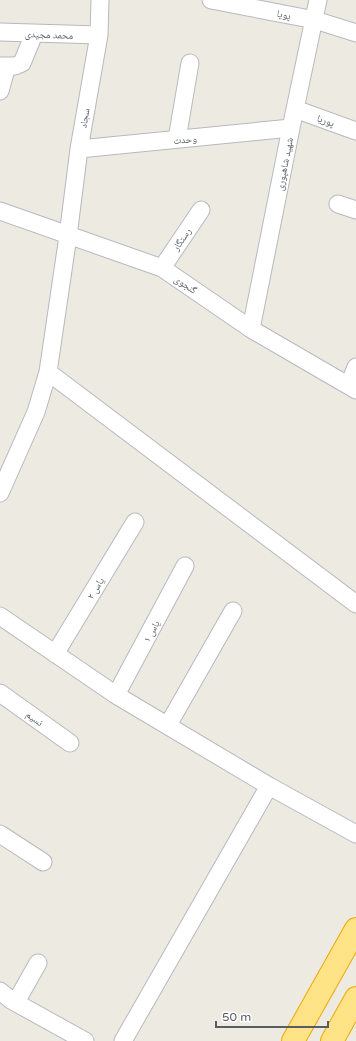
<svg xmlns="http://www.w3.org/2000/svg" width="356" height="1041" viewBox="0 0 356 1041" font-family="'Varela Round','Noto Naskh Arabic',sans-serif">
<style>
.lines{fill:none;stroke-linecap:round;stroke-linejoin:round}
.minor-casing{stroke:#b6b9be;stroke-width:19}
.highway-casing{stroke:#eea800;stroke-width:24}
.minor{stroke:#fff;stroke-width:17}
.highway{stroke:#ffe386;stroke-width:22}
.labels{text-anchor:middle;stroke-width:3;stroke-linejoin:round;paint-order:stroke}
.street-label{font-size:10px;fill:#595d62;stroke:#fff}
</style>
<rect width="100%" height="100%" fill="#edeae1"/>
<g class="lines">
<defs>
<path id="minor" d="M211,0L315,20L356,33
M0,32L99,35
M0,66H15L22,63L34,34
M0,91L7,66
M295,109L356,131
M177,139L190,63
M79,149L291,128
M338,204L356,210
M0,211L162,268L251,329L356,390
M162,268L201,210
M251,329L291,128L318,0
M48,372L356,604
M349,385L356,367
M0,493L36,412L48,372L68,236L79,149L99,35L100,0
M0,616L116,695L269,786L356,834
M55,654L135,522
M0,693L70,743
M116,695L185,566
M168,725L233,611
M0,834L43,862
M0,991L11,1000L85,1041
M16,1002L38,963
M123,1041L269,786"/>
<path id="highway" d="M293,1041L356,929
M332,1041L356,998"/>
</defs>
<use href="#minor" class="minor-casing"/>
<use href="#highway" class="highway-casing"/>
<use href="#minor" class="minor"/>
<use href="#highway" class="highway"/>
</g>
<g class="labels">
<g class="street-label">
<text transform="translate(284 14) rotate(11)" y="4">پویا</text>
<text transform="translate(49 34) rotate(2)" y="4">محمد مجیدی</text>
<text transform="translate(84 118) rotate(-80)" y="4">سجاد</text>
<text transform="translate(326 120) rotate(20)" y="4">پوریا</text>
<text transform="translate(185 139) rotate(-5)" y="4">وحدت</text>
<text transform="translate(284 164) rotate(-79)" y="4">شهید شاهپوری</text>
<text transform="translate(181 239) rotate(-56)" y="4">رستگار</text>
<text transform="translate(186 284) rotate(34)" y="4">گنجوی</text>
<text transform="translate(95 588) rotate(-59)" y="4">یاس ۲</text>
<text transform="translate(151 631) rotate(-62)" y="4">یاس ۱</text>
<text transform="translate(35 718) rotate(36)" y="4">نسیم</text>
</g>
</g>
<path d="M216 1021v6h112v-6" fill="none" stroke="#595d62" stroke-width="2"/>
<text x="222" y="1021" font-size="12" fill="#595d62" stroke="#ffffff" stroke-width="3" paint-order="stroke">50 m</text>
</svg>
